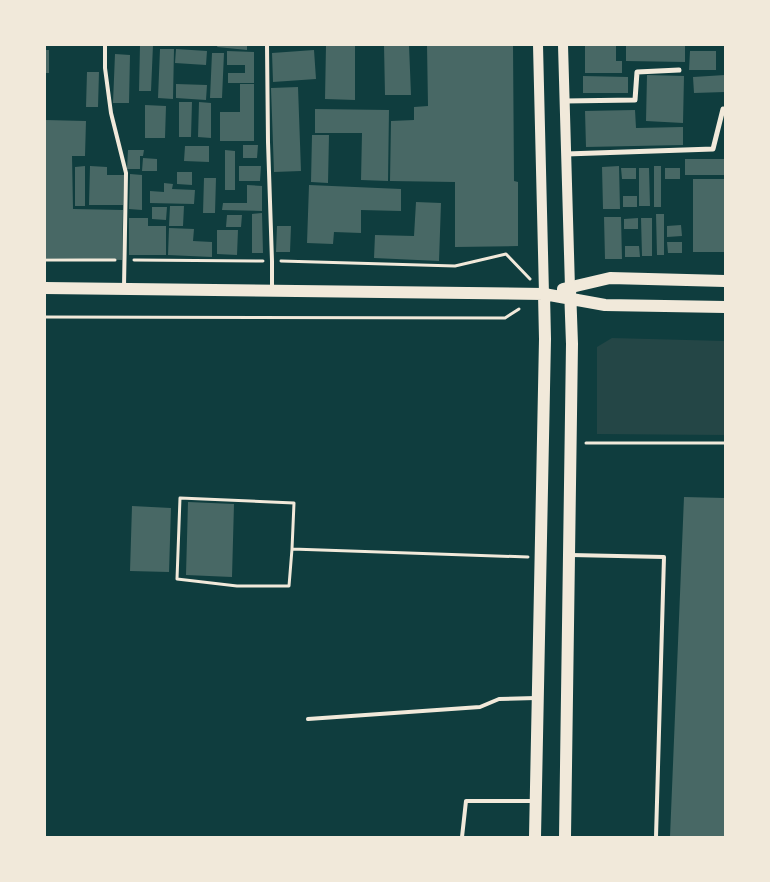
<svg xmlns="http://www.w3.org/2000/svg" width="770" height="882" viewBox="0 0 770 882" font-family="'DejaVu Sans',sans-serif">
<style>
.green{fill:#244646}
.building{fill:#486865}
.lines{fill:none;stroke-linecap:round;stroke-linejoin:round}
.path{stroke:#f1e9da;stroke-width:3}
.service{stroke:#f1e9da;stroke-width:4}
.minor{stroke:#f1e9da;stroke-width:5}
.secondary{stroke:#f1e9da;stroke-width:10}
.primary{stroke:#f1e9da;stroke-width:12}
</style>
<rect width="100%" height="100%" fill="#0f3d3e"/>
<path class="green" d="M612,338L725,341V435L597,434V347Z"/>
<path class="building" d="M140,45H153L151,91H139Z
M218,45H247V50L217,47Z
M326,45H355V100L325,99Z
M384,45H409L411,95H385Z
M427,45H513L514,181L518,182V246L455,247V182L390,181L391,121L414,120V107L428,106Z
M585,45H616V61H622V73H585Z
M626,45H685V62L626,61Z
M160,49H174L173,99L158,98Z
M176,49L207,51L206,65L175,63Z
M45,50H49V73H45Z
M314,50L316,79L273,82L272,53Z
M227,51L254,52V83H228V73H245V65H227Z
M690,51H716V70H689Z
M212,53H224L222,98H210Z
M115,54L130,55L129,103H113Z
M87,72H99L98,107H86Z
M647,75L684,76L683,123L646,121Z
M725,75V92L694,93L693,77Z
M583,76L628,77V93H583Z
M176,84L207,85L206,100L176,98Z
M240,84H254V141H220V112H240Z
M298,87L301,171L274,172L271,88Z
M179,102H192L191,137H179Z
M199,102L211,103V138L198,137Z
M145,105L166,106L165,138H145Z
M315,109L389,110L388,181L361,180L362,133H315Z
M635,110L636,128L683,127V145L586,147L585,111Z
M45,120L86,121L85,156H72L73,209L123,210L122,260L45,258Z
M312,135H329L328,183L311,182Z
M243,145H258L257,158H243Z
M185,146H209V162L184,161Z
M128,150H144L143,156H140V169H127Z
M225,150L235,151V190H225Z
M143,158L157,159V171H142Z
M685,159H725V175H685Z
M85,166V206H75V167Z
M90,166L107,167V175H124L123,205H89Z
M239,166H261L260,181H239Z
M619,166L620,209H603L602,167Z
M654,166H661V207H654Z
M621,168H636V179H622Z
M639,168H649L650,206H639Z
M665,168H680V179H665Z
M177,172H192V185L177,184Z
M130,174L142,175V210L129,209Z
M204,178H216L215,213H203Z
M693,179H725V252H693Z
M164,183L173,184L172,189L195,190L194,204L150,203V191L164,192Z
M247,185L262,186V211L222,210L223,203H247Z
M309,185L401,189V211L361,210V233L334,232L333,244L307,243Z
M623,196H637V207H623Z
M416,202L441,203L439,261L374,258L375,235L414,236Z
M170,206H184L183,226H169Z
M152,207H167L166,220L152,219Z
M262,213L263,253H252V214Z
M656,214H664V255H657Z
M227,215H242L241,227H226Z
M604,217H621L622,259H605Z
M129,218H148V226H166V255H129Z
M638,218V229H624V219Z
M641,218H652V256H642Z
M681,225L682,236L667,237V226Z
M277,226H291L290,252H276Z
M169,228L194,229L193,241L212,242V257L168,255Z
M217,230H238L237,255L217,254Z
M667,242H682V253H668Z
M625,246H639L640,257H625Z
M684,497L725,498V837H670Z
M188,502L234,504L232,577L186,575Z
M132,506L171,508L169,572L130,571Z"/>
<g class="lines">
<path class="path" d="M45,260H115
M134,260L263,261
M281,261L455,266L506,254L530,279
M45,317L505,318L519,309
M586,443H725
M292,549L294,503L180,498L177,579L237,586H289L292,549L528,557"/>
<path class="service" d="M105,45V68L111,113L126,173L124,287
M267,45L268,142L272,261V288
M571,555L664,557L656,837
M308,719L480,707L499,699L536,698
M462,837L466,801H532"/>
<path class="minor" d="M565,101L635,100L637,72L679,70
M566,154L713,149L723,109"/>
<path class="secondary" d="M538,45L544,294
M563,45L570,288"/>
<path class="primary" d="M45,288L544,294L605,305L725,307
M563,289L610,278L725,281
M535,837L545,339L544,294
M565,837L572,344L570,288"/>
</g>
<rect width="770" height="882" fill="none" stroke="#f1e9da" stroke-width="92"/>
</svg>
